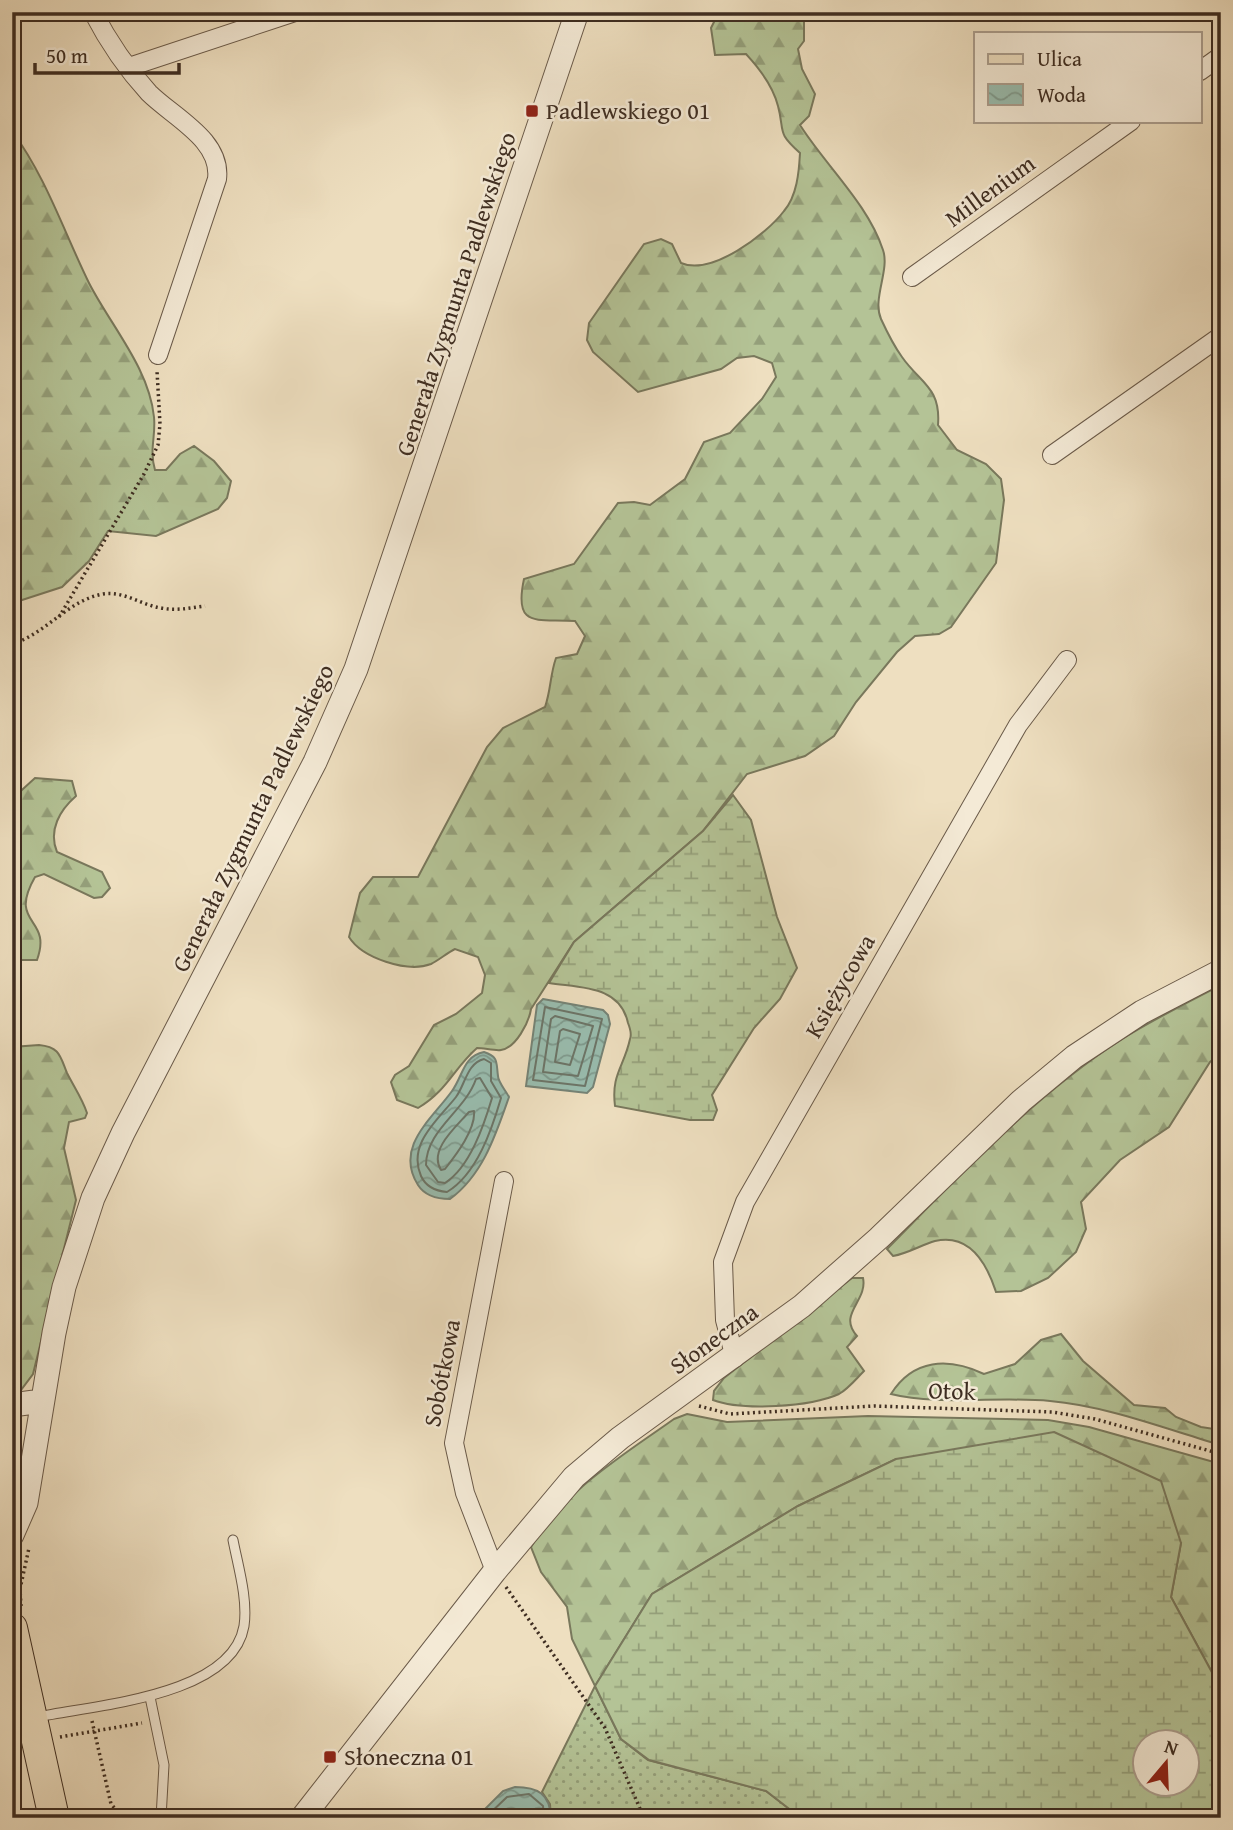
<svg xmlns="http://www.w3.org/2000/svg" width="1233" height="1830" viewBox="0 0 1233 1830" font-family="'Gentium Book Plus',serif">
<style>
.grass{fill:url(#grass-dots);stroke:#79785c;stroke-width:2}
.forest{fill:url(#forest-firs);stroke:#79785c;stroke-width:2}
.wetland{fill:url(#wetland-marsh);stroke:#79785c;stroke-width:2;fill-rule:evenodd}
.water{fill:url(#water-waves);stroke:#758376;stroke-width:2}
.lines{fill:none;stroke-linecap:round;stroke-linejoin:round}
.shore{stroke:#6c7568;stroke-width:2}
.service-casing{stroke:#6a5a49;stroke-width:11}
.minor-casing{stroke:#6a5a49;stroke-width:20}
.tertiary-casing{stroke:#6a5a49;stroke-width:25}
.primary-casing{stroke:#3e2d21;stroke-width:32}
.path{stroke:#3e2d21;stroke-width:3.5;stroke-dasharray:2 3.5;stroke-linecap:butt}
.service{stroke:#f4ead6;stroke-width:9}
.minor{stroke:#f4ead6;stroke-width:18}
.tertiary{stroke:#f4ead6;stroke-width:23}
.primary{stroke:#eedfc0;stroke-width:30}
.poi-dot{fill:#8f2418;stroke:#f4ead6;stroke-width:2.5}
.labels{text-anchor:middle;stroke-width:5;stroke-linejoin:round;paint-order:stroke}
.poi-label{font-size:24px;fill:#3e2d21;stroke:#f4ead6;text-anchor:start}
.street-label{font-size:24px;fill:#3e2d21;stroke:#f4ead6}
</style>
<defs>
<pattern id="grass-dots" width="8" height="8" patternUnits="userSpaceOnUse" patternTransform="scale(1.75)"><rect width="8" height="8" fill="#b4c396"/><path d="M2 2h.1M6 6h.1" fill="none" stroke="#949f7a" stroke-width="1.8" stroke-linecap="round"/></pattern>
<pattern id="forest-firs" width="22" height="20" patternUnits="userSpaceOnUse" patternTransform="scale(1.75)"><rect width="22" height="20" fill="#b4c396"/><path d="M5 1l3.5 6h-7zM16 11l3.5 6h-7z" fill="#949f7a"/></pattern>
<pattern id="wetland-marsh" width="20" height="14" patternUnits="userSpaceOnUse" patternTransform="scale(1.75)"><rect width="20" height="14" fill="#b4c396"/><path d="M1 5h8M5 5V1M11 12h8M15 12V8" fill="none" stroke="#949f7a"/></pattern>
<pattern id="water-waves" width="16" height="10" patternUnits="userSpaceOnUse" patternTransform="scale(1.75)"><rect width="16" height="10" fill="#99bdaf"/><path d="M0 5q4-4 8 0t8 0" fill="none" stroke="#7e9a8e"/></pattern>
</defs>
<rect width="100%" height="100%" fill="#eedfc0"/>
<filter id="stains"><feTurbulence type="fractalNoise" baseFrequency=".00286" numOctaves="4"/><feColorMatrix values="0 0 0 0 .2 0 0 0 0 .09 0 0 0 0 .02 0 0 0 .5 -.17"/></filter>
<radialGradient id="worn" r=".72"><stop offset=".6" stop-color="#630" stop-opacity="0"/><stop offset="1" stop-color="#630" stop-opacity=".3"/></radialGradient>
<path class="grass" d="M595,1686L621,1739L648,1760L766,1791L801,1818H551L550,1804L542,1792Z"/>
<path class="forest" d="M719,12C744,12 772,19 795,14L804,20V41L798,49L802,69L815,94L809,116L800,125C826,166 868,204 883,250C890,270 872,299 881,319C887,332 894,346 902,357C920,383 941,387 938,425L957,450L986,464L1001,479L1004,500L996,563L951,627L939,634L915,636L897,652L856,702L834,736L805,756L747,774L703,831L574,942L531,1009C529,1022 516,1048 501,1050C495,1051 484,1048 477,1048C454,1068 447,1091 418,1108L397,1100L391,1082L395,1075L409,1066L434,1025L456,1014L482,993L485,975L478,957L455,949C447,953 439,960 431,964C407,973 362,958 349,937L360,893L373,877H418L487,747L503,728L545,707C551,690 550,675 556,658L577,654L585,636L575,621C538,618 513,630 524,579L574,564L618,503L634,502L650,505L685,479L704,442L730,433L762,399L776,377L772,363L754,356L737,358L721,369L638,392L593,352L587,340L589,323L644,244L661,239L672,244L681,263C711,276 766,235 784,211C797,196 799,172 800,153C776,132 785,132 778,106C773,86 760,69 746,54L715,55L711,28Z
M12,131C46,177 64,232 89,283C111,326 149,368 154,417C156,437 149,449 155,470H166L180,454L194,446L214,461L231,481L227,498L218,509L156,536L108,531L89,561L62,587L16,602H12Z
M35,778L72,781L76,796C60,810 48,830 57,852L102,872L110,888L102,897L94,898L44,874L35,877C7,926 53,916 37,960H21L16,965L12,1010V799Z
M1221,985V1053L1210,1062L1169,1127L1120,1160L1081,1202L1086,1229L1076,1252L1048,1278L1021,1291L996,1292C987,1264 970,1233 935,1241C921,1245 909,1253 893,1256L887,1249C960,1175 1035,1095 1122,1039C1154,1019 1188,1002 1221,985Z
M39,1045C60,1047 60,1056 67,1073C74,1087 82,1098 87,1113L85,1118L69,1122L64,1148L76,1200L33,1374L21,1390L12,1391V1047Z
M852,1278H863C868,1301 837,1314 857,1336L847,1347L864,1371C856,1379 848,1389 839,1394C810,1407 742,1411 713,1400L714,1391L724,1378Z
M1061,1334L1083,1361L1134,1405L1165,1408L1176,1417L1201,1427L1221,1430V1445C1166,1429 1107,1406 1050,1401C999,1396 938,1406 891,1394C913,1359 948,1357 984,1374L1015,1364L1041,1340Z
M687,1414L727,1422L868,1416L1048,1420L1089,1427L1221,1464V1689L1171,1597L1181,1543L896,1459L798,1506L652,1594L595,1686L572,1639L567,1607L541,1572L531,1547C563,1491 622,1456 674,1419Z"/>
<path class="wetland" d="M733,795L751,820L777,917L797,968L780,999L754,1028L712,1095L717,1110L713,1120H690L615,1106C611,1074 624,1067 630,1039C632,1034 630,1028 628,1023C620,985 580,988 549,983L574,942L703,831Z
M1054,1432L1161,1481L1181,1543L1171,1597L1221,1689V1818H801L766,1791L649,1760L621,1739L595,1686L652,1594L798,1506L896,1459ZM1146,1742H1188V1784H1146Z"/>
<path class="water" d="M543,999L603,1010L608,1015L610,1024L593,1087L587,1093L526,1086L537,1005Z
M484,1052C499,1057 496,1062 498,1076C498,1082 506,1091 509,1097C496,1134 483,1175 450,1199C438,1199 425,1196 418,1185C394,1147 432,1119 452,1091C463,1076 463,1056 484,1052Z
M515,1787C538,1787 550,1794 551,1818H476L503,1791Z"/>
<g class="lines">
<path class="shore" d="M545,1007L602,1019L585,1086L533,1080Z
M555,1016L593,1026L578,1076L543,1072L551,1019Z
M563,1029L580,1034L570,1065L555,1062L560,1031Z
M484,1059L491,1063V1081L501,1098C492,1129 477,1174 447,1192C435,1191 426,1187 421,1176C407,1144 438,1120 456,1097C465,1085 467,1063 484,1059Z
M480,1078L492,1098C484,1125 470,1167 445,1183L438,1182L426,1165C426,1130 465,1111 476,1079Z
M474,1111C476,1129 456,1155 445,1169L441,1170C428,1150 457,1126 469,1112Z
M485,1818L507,1797L529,1794L543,1806L544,1818"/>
<defs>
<path id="service" d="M150,1697L164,1765L161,1818
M38,1717C93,1705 232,1697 244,1626C248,1599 238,1566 233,1540"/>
<path id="minor" d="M93,12C108,41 127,69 149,93C173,117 222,140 217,179L158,355
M129,67L295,12
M1200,71L1221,56
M912,277L1131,121
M1052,455L1221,336
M735,1358L725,1320L723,1262L745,1202L1018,725L1067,660
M495,1571L465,1493L454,1443L504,1181"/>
<path id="tertiary" d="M12,1405L42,1401
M12,1535L26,1503L54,1333L64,1287L93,1198L123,1133L315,762L356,669L577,12
M302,1818L495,1571L574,1477L620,1438L802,1306L879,1238L1021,1101L1074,1057L1142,1012L1221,971"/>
<path id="primary" d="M12,1628L54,1818"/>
</defs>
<use href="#service" class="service-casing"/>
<use href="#minor" class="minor-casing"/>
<use href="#tertiary" class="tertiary-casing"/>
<use href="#primary" class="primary-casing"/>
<path class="path" d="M59,617L144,474L158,445L160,424L157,371
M12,644C46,634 68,600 103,594C125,591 141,605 161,608C176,611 190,608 205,606
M699,1406L730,1414L874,1406L1052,1412L1095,1419L1221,1454
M506,1587L605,1728L644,1818
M21,1606L20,1589L29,1548
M92,1721L111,1804L123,1818
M60,1737L142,1723"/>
<use href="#service" class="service"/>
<use href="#minor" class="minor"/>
<use href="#tertiary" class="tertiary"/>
<use href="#primary" class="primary"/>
</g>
<g class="poi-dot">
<rect x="525" y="104" width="14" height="14" rx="3.5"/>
<rect x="323" y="1750" width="14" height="14" rx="3.5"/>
</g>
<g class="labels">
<g class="poi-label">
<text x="546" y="119">Padlewskiego 01</text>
<text x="344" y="1765">Słoneczna 01</text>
</g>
<g class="street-label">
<text transform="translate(990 191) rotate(-36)" y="8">Millenium</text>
<text transform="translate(456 294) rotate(-72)" y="8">Generała Zygmunta Padlewskiego</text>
<text transform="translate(253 818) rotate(-64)" y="8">Generała Zygmunta Padlewskiego</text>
<text transform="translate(840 986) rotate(-60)" y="8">Księżycowa</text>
<text transform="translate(714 1339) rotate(-36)" y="8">Słoneczna</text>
<text transform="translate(442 1373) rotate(-79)" y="8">Sobótkowa</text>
<text transform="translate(952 1391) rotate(2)" y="8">Otok</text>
</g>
</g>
<rect width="1233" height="1830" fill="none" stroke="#eedfc0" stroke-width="42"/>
<rect x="14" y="14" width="1205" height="1802" fill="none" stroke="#3e2d21" stroke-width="3.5"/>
<rect x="21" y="21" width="1191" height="1788" fill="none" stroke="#3e2d21" stroke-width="2"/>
<rect x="974" y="32" width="228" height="91" fill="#f4ead6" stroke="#ab9e8e" stroke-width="2"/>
<rect x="988" y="54" width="35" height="10" fill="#eedfc0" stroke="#ab9e8e" stroke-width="2"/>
<text x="1037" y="66" font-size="21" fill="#3e2d21">Ulica</text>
<rect x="988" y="84" width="35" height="21" fill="url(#water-waves)" stroke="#ab9e8e" stroke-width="2"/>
<text x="1037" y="102" font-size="21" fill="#3e2d21">Woda</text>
<g transform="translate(1166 1763) rotate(19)"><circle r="33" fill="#f4ead6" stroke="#ab9e8e" stroke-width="2"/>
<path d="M0-5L12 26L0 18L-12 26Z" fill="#8f2418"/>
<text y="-10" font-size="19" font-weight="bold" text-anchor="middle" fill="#3e2d21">N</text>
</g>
<path d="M35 63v10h144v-10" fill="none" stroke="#3e2d21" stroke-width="3.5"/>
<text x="46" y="63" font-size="21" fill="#3e2d21" stroke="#f4ead6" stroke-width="5" paint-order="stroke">50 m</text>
<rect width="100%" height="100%" filter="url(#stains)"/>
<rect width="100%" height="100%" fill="url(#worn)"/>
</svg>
